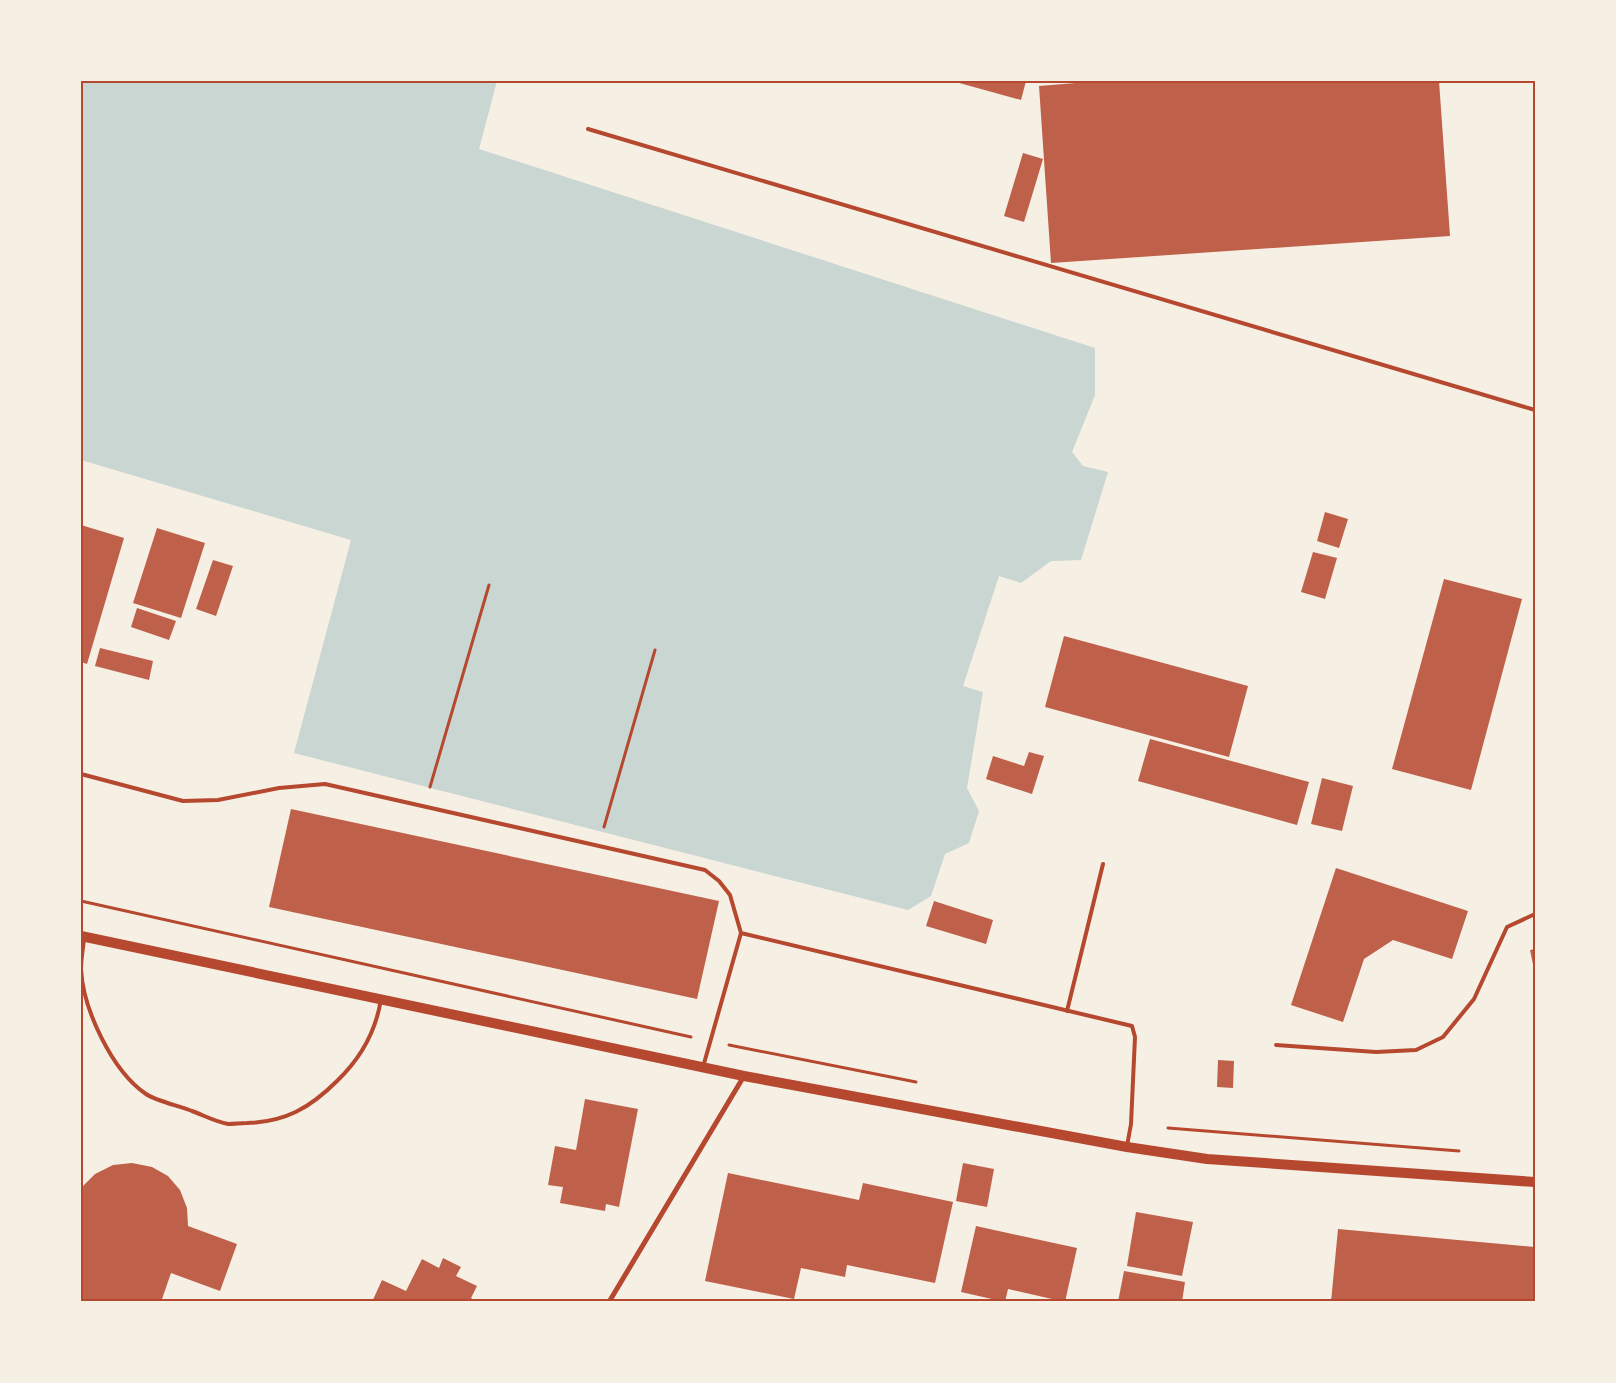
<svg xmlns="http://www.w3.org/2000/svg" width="1616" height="1383" viewBox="0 0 1616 1383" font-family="'Open Sans',sans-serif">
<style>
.water{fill:#c9d6d2}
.building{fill:#bf614a}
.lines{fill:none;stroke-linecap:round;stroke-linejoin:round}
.path{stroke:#b5482f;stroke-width:3}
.service{stroke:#b5482f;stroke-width:4}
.minor{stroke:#b5482f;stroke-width:5}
.secondary{stroke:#b5482f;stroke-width:10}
.neatline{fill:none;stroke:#b5482f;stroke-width:2}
</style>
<rect width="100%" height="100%" fill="#f6efe4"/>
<path class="water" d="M81,81H497L479,149L1095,348V395L1072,452L1083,466L1108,472L1081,560L1051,561L1021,583L999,576L963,686L983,692L967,788L979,811L969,843L945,854L931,896L908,910L294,753L351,540L81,460Z"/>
<path class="building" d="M952,81H1026L1021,100Z
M1100,81H1439L1450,236L1051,263L1039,86Z
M1023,153L1043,159L1024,222L1004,216Z
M1325,512L1348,519L1339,548L1317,541Z
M81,525L124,538L87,664L81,662Z
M157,528L205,543L181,618L133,603Z
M1313,552L1337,558L1325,599L1301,592Z
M213,560L233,566L216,616L196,609Z
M1444,579L1522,599L1471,790L1392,769Z
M137,608L176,621L169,640L131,627Z
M1064,636L1248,686L1229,757L1045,707Z
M100,648L153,661L149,680L95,666Z
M1150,739L1309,782L1297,825L1138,781Z
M1029,752L1044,756L1032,794L986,779L993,756L1024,766Z
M1322,778L1353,786L1342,831L1311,824Z
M291,809L719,901L697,999L269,907Z
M1336,868L1468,911L1452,959L1393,940L1364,959L1343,1022L1291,1005Z
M934,901L993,920L986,944L926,926Z
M1535,949V969H1534L1530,950Z
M1218,1060L1234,1061L1233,1088L1217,1087Z
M585,1099L638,1109L619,1207L606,1204L605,1211L560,1203L563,1187L548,1185L555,1146L576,1150Z
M132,1163L152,1167L168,1176L180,1190L187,1208L188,1226L237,1244L220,1291L171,1273L161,1302H81V1188L95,1174L113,1165Z
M963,1163L994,1169L987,1207L956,1201Z
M728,1173L859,1200L863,1183L953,1202L935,1283L847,1265L845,1277L801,1268L794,1299L705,1281Z
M1136,1212L1193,1222L1182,1276L1127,1266Z
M976,1226L1077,1248L1065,1302L1008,1289L1005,1302L961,1292Z
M1338,1229L1535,1247V1302H1331Z
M443,1258L461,1267L456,1276L477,1286L471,1298L478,1302H372L382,1280L406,1291L422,1259L439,1268Z
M1124,1271L1185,1282L1182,1302H1118Z"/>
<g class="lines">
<path class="path" d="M430,787L489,585
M604,827L655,650
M81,901L691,1037
M729,1045L916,1082
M1168,1128L1459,1151"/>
<path class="service" d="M588,129L1535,410
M81,774L183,801L218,800L279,788L325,784L705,870L719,881L730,895L741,933L703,1067
M741,933L1132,1026L1135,1037L1131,1124L1127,1146
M84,939C83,949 81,959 81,969C83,1009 112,1071 146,1094C156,1101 180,1106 192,1111C203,1115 216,1122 228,1124C234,1124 241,1123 247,1123C285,1122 310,1108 337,1081C360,1059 376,1031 381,999
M1067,1011L1103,864
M1276,1045L1376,1052L1416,1050L1443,1037L1474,999L1507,927L1535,914"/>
<path class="minor" d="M609,1302L744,1076"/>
<path class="secondary" d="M81,936L744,1076L1127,1147L1207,1159L1535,1182"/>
</g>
<rect width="1616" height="1383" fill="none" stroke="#f6efe4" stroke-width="165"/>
<rect x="82" y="82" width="1452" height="1218" class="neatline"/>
</svg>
